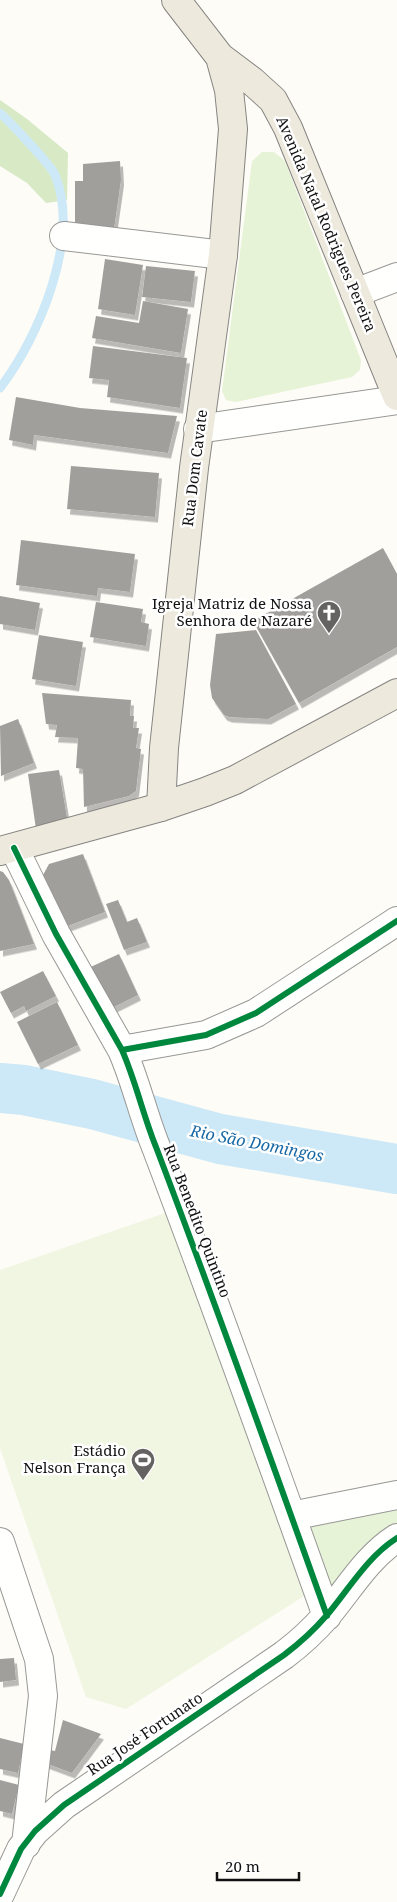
<svg xmlns="http://www.w3.org/2000/svg" width="397" height="1902" viewBox="0 0 397 1902" font-family="'Noto Serif',serif">
<style>
.green{fill:#e7f3d7}
.forest{fill:#d8eac5}
.pitch{fill:#f0f6e1}
.lines{fill:none;stroke-linecap:round;stroke-linejoin:round}
.stream{stroke:#cde8f7;stroke-width:9}
.river{stroke:#cde8f7;stroke-width:50}
.building{fill:#a19f9c;filter:url(#shadow)}
.minor-casing{stroke:#979795;stroke-width:30}
.major-casing{stroke:#858482;stroke-width:30}
.minor{stroke:#fffffe;stroke-width:28}
.major{stroke:#ede9dc;stroke-width:28}
.cycleway-casing{stroke:#fff;stroke-width:9}
.cycleway{stroke:#00873e;stroke-width:6}
.labels{text-anchor:middle;stroke-width:5;stroke-linejoin:round;paint-order:stroke}
.street-label{font-size:15px;fill:#111;stroke:#fff}
.poi-label{font-size:15px;fill:#111;stroke:#fff;text-anchor:end}
.water-label{font-size:16px;font-style:italic;fill:#1768a6;stroke:#fff}
</style>
<defs>
<filter id="shadow"><feDropShadow dx="3" dy="5.5" stdDeviation="0" flood-color="#0004"/></filter>
</defs>
<rect width="100%" height="100%" fill="#fdfcf7"/>
<path class="green" d="M262,152H274L285,161L361,360L360,370L352,377L236,402L226,400L222,391L252,161Z
M397,1504V1527L336,1585L329,1584L306,1524Z"/>
<path class="forest" d="M0,100L27,119L68,153L67,200L46,203L27,183L0,166Z"/>
<path class="pitch" d="M174,1210L315,1589L126,1709L86,1697L0,1448V1270Z"/>
<g class="lines">
<path class="stream" d="M0,113C10,122 51,165 55,175C81,238 39,337 0,388"/>
<path class="river" d="M0,1088L24,1090L92,1104L220,1139L397,1169"/>
</g>
<path class="building" d="M120,161L121,180L114,229L75,225V181H83V164Z
M105,259L143,265L135,315L98,309Z
M146,266L195,271L191,302L142,297Z
M143,301L188,309L181,353L92,338L96,316L139,323Z
M93,346L187,358L180,408L107,397L109,380L89,378Z
M16,397L80,408L177,416L168,453L34,435L33,445L9,440Z
M71,466L159,473L155,517L67,509Z
M21,540L135,554L130,592L98,588L97,596L16,585Z
M383,548L397,574V647L299,703L253,621Z
M0,596L40,603L35,630L0,624Z
M96,602L143,609L141,622L149,624L146,646L90,637Z
M256,630L296,704L268,719L229,717L224,715L212,698L210,685L216,634Z
M39,635L83,642L76,686L32,679Z
M42,693L131,700L130,716H134L133,728H139L136,748L141,749L136,791L129,796L84,807L83,769L76,768L78,738L55,737L57,725L46,724Z
M18,719L34,763L1,776L0,726Z
M59,770L68,824L36,829L28,774Z
M83,854L105,912L65,927L43,875L49,864Z
M0,871L3,872L9,880L34,944L0,951Z
M118,900L127,922L137,918L147,942L124,950L106,904Z
M119,954L138,995L104,1012L84,970Z
M43,971L56,996L26,1011L24,1006L11,1013L0,992Z
M57,1002L78,1045L38,1064L17,1022Z
M14,1658L16,1680L0,1682V1659Z
M63,1720L101,1734L72,1773L45,1763L50,1750L55,1751Z
M0,1738L24,1744L18,1773L0,1769Z
M0,1780L19,1785L12,1814L0,1811Z"/>
<g class="lines">
<defs>
<path id="minor" d="M64,236L223,255
M355,293L397,277
M198,429L397,400
M14,848L56,934L122,1050C136,1082 143,1115 156,1147C215,1302 271,1459 327,1616
M122,1050L206,1035L256,1013L397,921
M291,1516L397,1495
M0,1542L39,1659L43,1696L26,1844
M0,1894L21,1849L35,1831L64,1805L284,1655C300,1643 314,1630 327,1615C349,1589 367,1557 397,1538"/>
<path id="major" d="M176,0L220,57L252,81L273,100L288,128L397,396
M161,807L164,748L194,468L223,255L233,129L229,90L220,57
M0,851L161,807L205,792L235,780L397,693"/>
</defs>
<use href="#minor" class="minor-casing"/>
<use href="#major" class="major-casing"/>
<use href="#minor" class="minor"/>
<use href="#major" class="major"/>
<defs>
<path id="cycleway" d="M14,848L56,934L122,1050C136,1082 143,1115 156,1147C215,1302 271,1459 327,1616
M122,1050L206,1035L256,1013L397,921
M0,1894L21,1849L35,1831L64,1805L284,1655C300,1643 314,1630 327,1615C349,1589 367,1557 397,1538"/>
</defs>
<use href="#cycleway" class="cycleway-casing"/>
<use href="#cycleway" class="cycleway"/>
</g>
<defs>
<symbol id="church-pin" viewBox="-11 -11 22 30"><path d="M0 17L-7.5 6A9.5 9.5 0 1 1 7.5 6Z" fill="#646362" stroke="#fff"/><path d="M-1.2-6h2.4v3.5h3.3v2.4h-3.3V6h-2.4V-.1h-3.3v-2.4h3.3Z" fill="#fff"/></symbol>
<symbol id="stadium-pin" viewBox="-11 -11 22 30"><path d="M0 17L-7.5 6A9.5 9.5 0 1 1 7.5 6Z" fill="#646362" stroke="#fff"/><path d="M0-5a6.5 5 0 1 0 0 10a6.5 5 0 1 0 0-10ZM-3.5-1.8h7v3.6h-7Z" fill="#fff"/></symbol>
</defs>
<g fill-rule="evenodd">
<use href="#church-pin" x="315" y="599" width="28" height="38"/>
<use href="#stadium-pin" x="129" y="1446" width="28" height="38"/>
</g>
<g class="labels">
<g class="street-label">
<text transform="translate(326 224) rotate(67)" y="5">Avenida Natal Rodrigues Pereira</text>
<text transform="translate(195 468) rotate(-83)" y="5">Rua Dom Cavate</text>
<text transform="translate(197 1221) rotate(69)" y="5">Rua Benedito Quintino</text>
<text transform="translate(145 1734) rotate(-34)" y="5">Rua José Fortunato</text>
</g>
<g class="poi-label">
<text x="312" y="609">Igreja Matriz de Nossa<tspan x="312" dy="17">Senhora de Nazaré</tspan></text>
<text x="126" y="1456">Estádio<tspan x="126" dy="17">Nelson França</tspan></text>
</g>
<g class="water-label">
<text transform="translate(257 1143) rotate(11)" y="6">Rio São Domingos</text>
</g>
</g>
<path d="M217 1872v8h82v-8" fill="none" stroke="#111111" stroke-width="2.5"/>
<text x="225" y="1872" font-size="15" fill="#111111" stroke="#ffffff" stroke-width="4" paint-order="stroke">20 m</text>
</svg>
